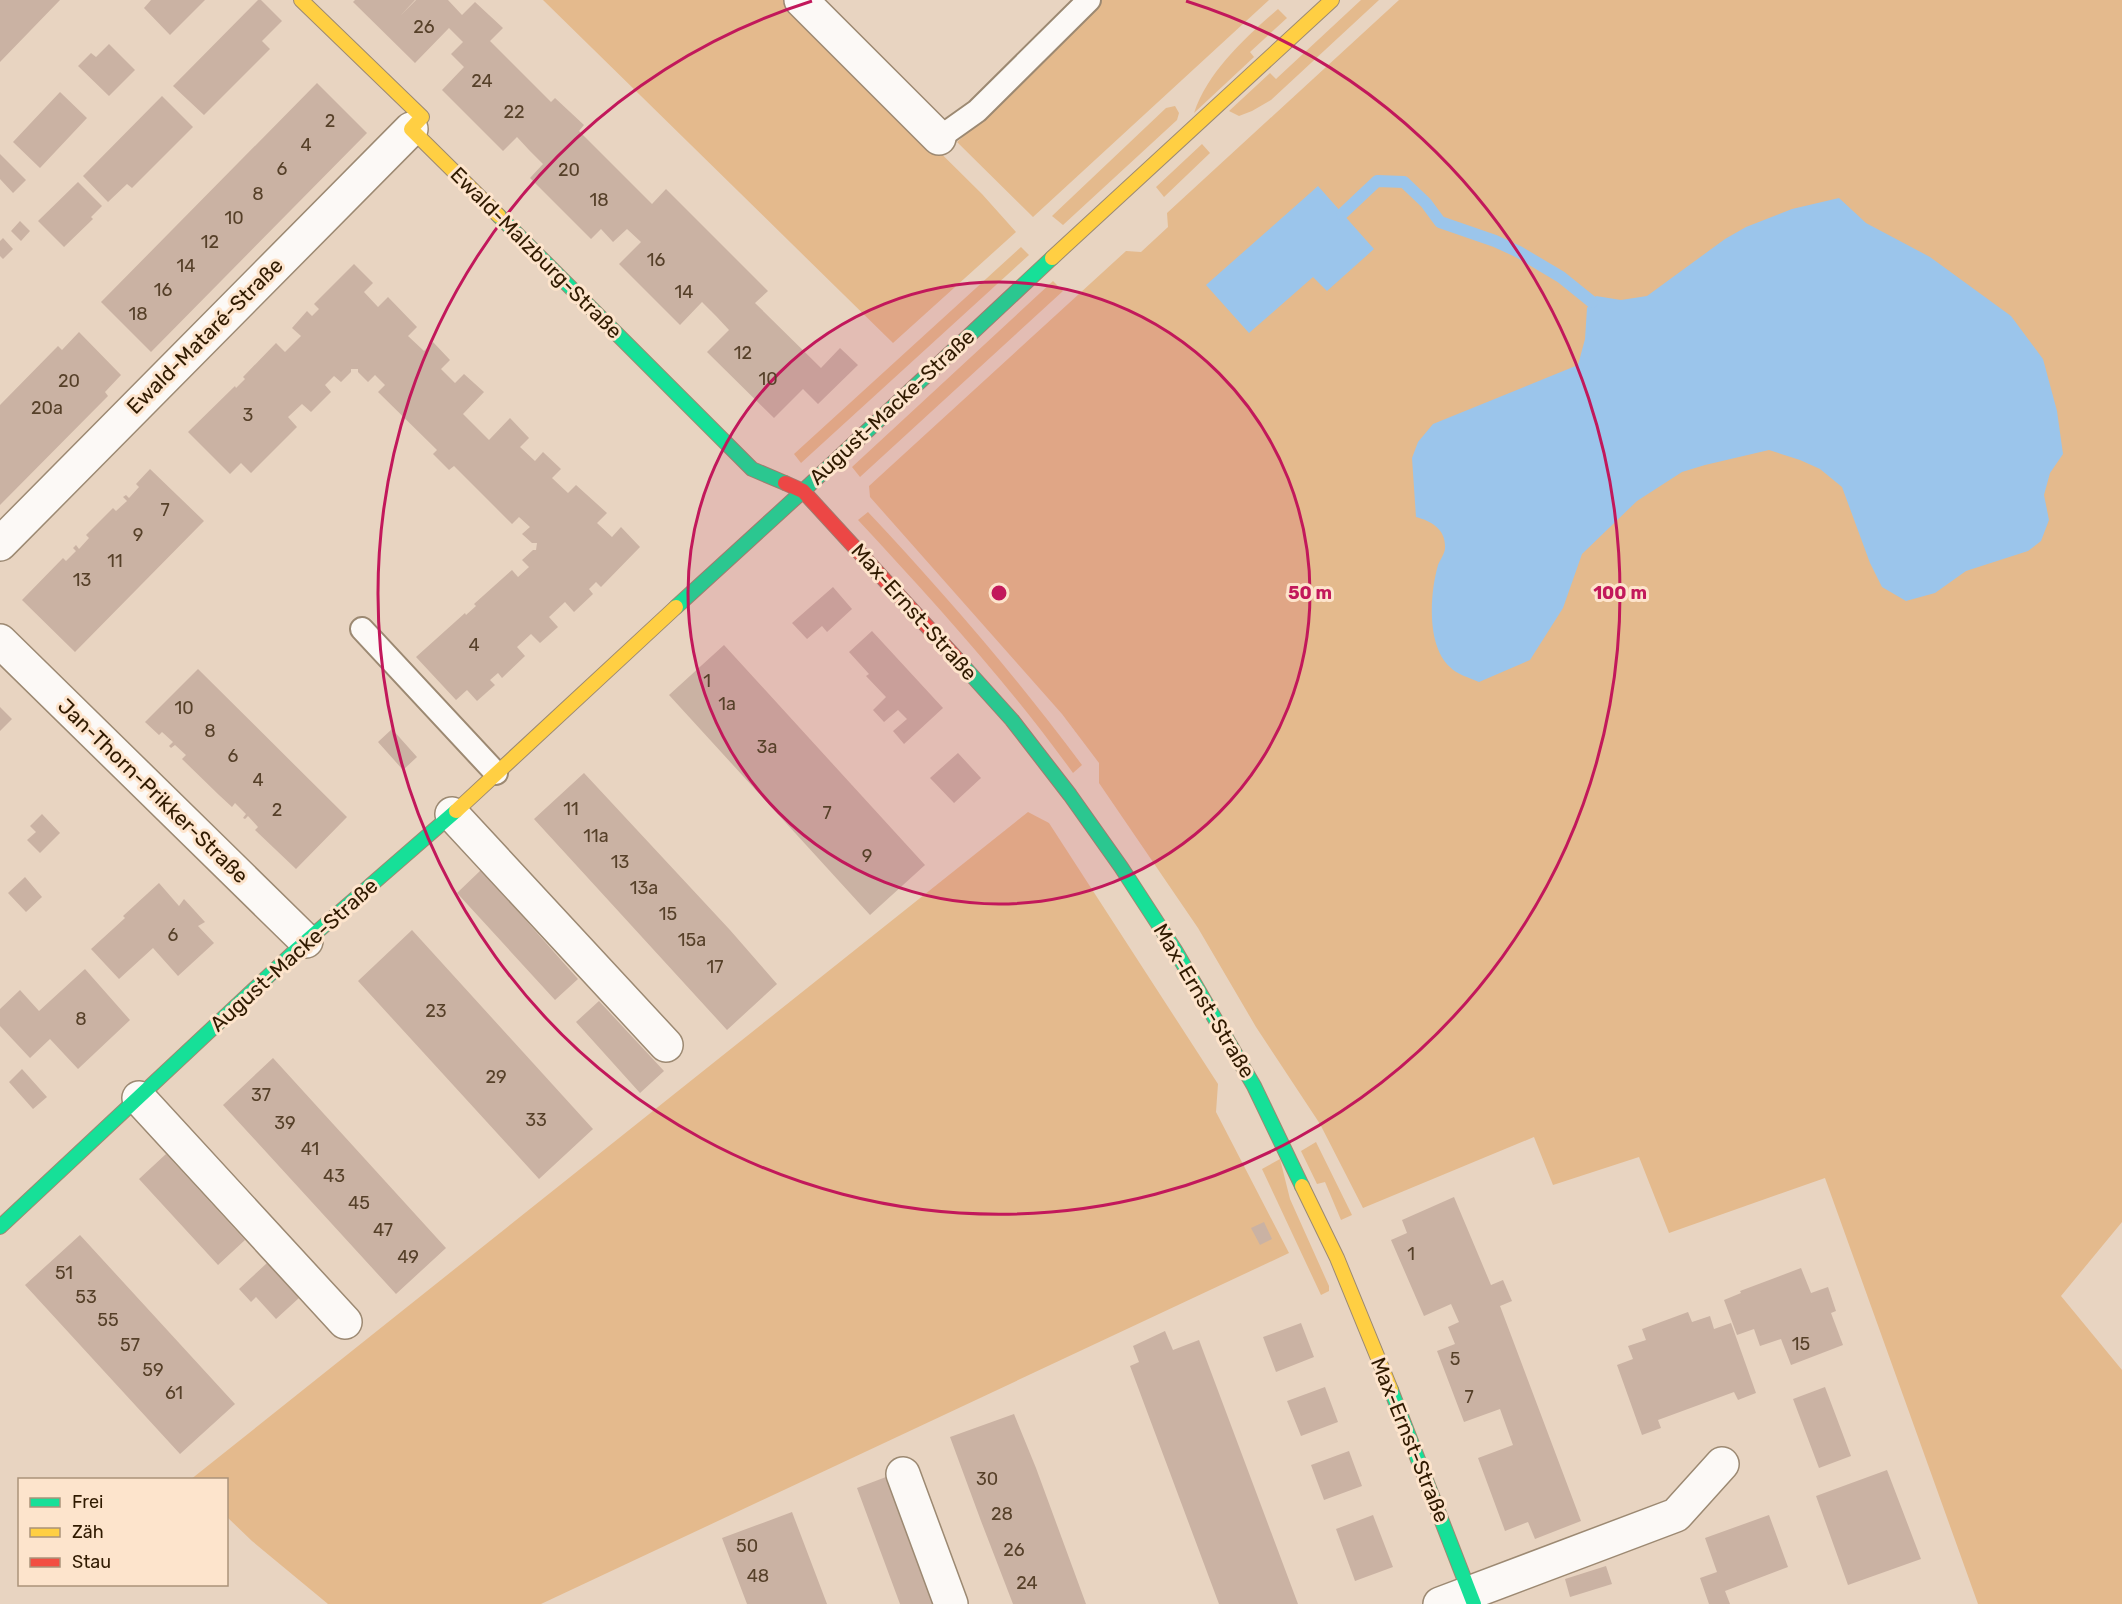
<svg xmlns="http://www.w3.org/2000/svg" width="2122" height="1604" viewBox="0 0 2122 1604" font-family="Rubik,sans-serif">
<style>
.green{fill:#e4ba8d}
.water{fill:#9bc5eb}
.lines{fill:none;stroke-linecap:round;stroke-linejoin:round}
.stream{stroke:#9bc5eb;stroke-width:12}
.building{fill:#cab2a3}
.lane-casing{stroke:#9c8972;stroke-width:26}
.street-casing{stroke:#9c8972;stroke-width:36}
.fast-casing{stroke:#9c8972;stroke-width:16}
.slow-casing{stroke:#9c8972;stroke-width:16}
.jam-casing{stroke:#9c8972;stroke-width:16}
.lane{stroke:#fcf9f6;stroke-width:22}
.street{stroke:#fcf9f6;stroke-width:33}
.fast{stroke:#16e098;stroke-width:14}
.slow{stroke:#ffcf43;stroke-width:14}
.jam{stroke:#f24e42;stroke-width:14}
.ring{fill:none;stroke:#c2185b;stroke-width:3}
.labels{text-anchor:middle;stroke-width:6;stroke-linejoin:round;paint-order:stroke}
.number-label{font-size:18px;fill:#564029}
.street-label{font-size:21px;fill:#301a00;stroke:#fde4cc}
.centre{fill:#c2185b;stroke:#fde4cc;stroke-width:3}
.ring-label{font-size:18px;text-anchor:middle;font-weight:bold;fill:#c2185b;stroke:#fde4cc;stroke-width:6;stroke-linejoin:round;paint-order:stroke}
</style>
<rect width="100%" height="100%" fill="#e8d4c1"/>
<path class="green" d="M543,0H786L982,194L1016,232L893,343Z
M1101,0H1269L1033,217L957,142L991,111Z
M1361,0H1379L1271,100L1252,111L1239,116L1229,111L1270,73L1276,79Z
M1399,0H2122V1222L2061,1296L2122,1370V1604H1978L1825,1178L1669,1233L1639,1157L1553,1185L1534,1137L1363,1208L1320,1124L1256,1027L1198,928L1099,783V763L1062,714L870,497L869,486L1126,251L1141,252L1168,227L1167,213Z
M1278,9L1287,18L1250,52L1254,57L1194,113C1208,71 1246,37 1278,9Z
M1175,106L1179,113L1177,120L1063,225L1052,216L1166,108Z
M1202,144L1210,153L1164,197L1156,187Z
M1021,247L1029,255L801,463L794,454Z
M1053,281L1063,291L860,477L852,467Z
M868,512C944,593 1016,676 1082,765L1073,773C1008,683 934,602 858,520Z
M1028,812L1049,823L1218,1084L1216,1112L1289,1253L541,1604H328L252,1541L227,1517L226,1480H190Z
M1316,1142L1352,1215L1341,1220L1325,1182L1317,1184L1301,1151Z
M1280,1159L1290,1199L1329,1286V1291L1321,1295L1262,1169Z"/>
<path class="water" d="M1318,186L1374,249L1327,291L1313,277L1249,333L1206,285Z
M1839,198L1866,223L1930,257L2011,316L2043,359L2057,411L2063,454L2050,473L2044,495L2049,520L2041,541L2028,551L1966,571L1935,593L1906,601L1882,587L1870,563L1842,487L1820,469L1800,460L1769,450L1705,465L1682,472L1637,501L1582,554L1563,608L1530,660L1479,682C1470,678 1456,674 1450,667C1426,645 1430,593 1438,565C1440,560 1445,553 1445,548C1446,529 1431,521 1416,517L1412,458L1418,442L1433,424L1578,365L1585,339L1587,308L1596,296L1621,300L1647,296L1725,239L1746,227L1792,209Z"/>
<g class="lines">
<path class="stream" d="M1342,214L1377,181L1404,182L1426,203L1440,222L1495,241L1519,252L1561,277L1592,302"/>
</g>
<path class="building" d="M0,0H60L0,62Z
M151,0H205L170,35L144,8Z
M258,0H261L282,21L262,41L270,49L204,115L173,86Z
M355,0H415L401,15L416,0H448L462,15L475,2L503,28L490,41L551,102L555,98L584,125L579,131L652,204L666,189L768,291L755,303L821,368L840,348L858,365L818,404L803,389L774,418L707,352L729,330L716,316L702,302L680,325L619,264L641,242L627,229L613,242L601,229L591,239L530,178L543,164L529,150L517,137L503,151L442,90L464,67L451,54L463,42L449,28L415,63L353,2Z
M109,44L135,70L109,96L78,66L91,53L96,57Z
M317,83L367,133L151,352L101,302Z
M60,92L87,118L40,168L13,142Z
M162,96L193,127L132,188L127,184L108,202L83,176Z
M0,154L26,180L13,193L0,179Z
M78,182L102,206L91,217L93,219L64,247L38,221Z
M20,221L30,231L21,241L11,231Z
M3,238L13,249L3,259L0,256V241Z
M354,264L373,283L364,292L378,307L388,297L417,327L408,336L424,351L433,342L450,360L441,369L455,383L464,374L484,392L463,414L489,440L510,418L529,438L520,447L535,461L543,452L561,469L552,478L568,493L576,485L607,513L597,523L612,537L621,527L640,547L601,587L596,582L589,589L593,594L574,612L565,602L549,617L558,627L540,643L531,634L517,647L525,656L502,678L498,673L490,680L495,685L477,701L467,690L456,700L416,657L465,613L466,615L476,606L474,604L512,570L518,577L529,567L522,560L533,550H536L537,543H532L522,534L530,527L519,517L512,524L454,466L449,470L433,454L437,450L378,392L385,385L375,375L368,382L358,372V369H351V372L341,382L334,376L325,385L331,392L311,412L302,404L288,417L297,427L251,473L241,463L230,474L188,432L235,386L236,388L245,379L243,377L276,343L285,352L301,336L292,328L307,311L312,316L319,309L314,304Z
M79,332L121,375L105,392L108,396L0,505V405L55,349L58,346L62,350Z
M150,469L204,521L75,652L22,600L63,558L66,561L76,551L73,548L76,545L79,549L89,538L86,535L113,508L116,511L127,501L123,497L126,495L129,498L139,487L136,484Z
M833,587L852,609L827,632L822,626L807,639L792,623Z
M872,631L943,708L904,744L893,731L907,719L898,710L884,722L873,710L886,697L866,676L869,674L849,652Z
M724,645L925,865L870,915L669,695Z
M198,669L347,817L296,869L255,830L258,827L248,816L245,819L243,818L246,814L235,803L232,807L219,795L182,759L186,755L175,745L171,748L169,746L173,742L162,732L159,735L145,722Z
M0,707L12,719L0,731Z
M392,729L417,757L403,770L378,742Z
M958,753L981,778L954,803L930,778Z
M584,773L730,930L777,984L727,1030L534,819Z
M42,814L60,833L40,853L27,840L36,832L30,826Z
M481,870L578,979L555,1000L457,893Z
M25,877L42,897L26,912L8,893Z
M159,883L179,906L184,899L205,922L198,926L214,943L178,976L153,948L119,979L91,949L125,918L123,916Z
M412,930L593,1129L539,1179L358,981Z
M85,969L130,1020L78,1069L50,1039L30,1058L0,1026V1009L20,990L39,1011Z
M599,1001L664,1071L640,1093L576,1022Z
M273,1058L446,1248L396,1294L223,1105Z
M22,1069L47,1097L33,1109L9,1082Z
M166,1154L245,1240L218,1265L139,1179Z
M1454,1197L1491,1285L1503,1280L1512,1301L1500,1306L1581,1521L1535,1539L1528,1522L1505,1531L1478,1458L1513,1445L1500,1409L1464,1422L1437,1351L1455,1344L1448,1327L1459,1322L1451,1304L1424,1316L1391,1240L1407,1233L1402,1220Z
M1264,1222L1272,1239L1260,1245L1251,1228Z
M80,1235L235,1404L180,1454L25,1285Z
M267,1263L299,1298L276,1319L256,1297L251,1302L239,1289Z
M1801,1268L1811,1293L1828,1287L1836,1311L1831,1313L1843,1345L1791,1365L1781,1339L1760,1346L1754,1329L1737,1335L1724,1300L1741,1293L1740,1291Z
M1688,1312L1692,1322L1710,1316L1714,1329L1731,1323L1756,1393L1738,1400L1734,1392L1658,1420L1661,1428L1642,1435L1617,1365L1633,1359L1628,1346L1646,1340L1642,1329Z
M1301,1323L1314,1357L1276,1372L1263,1337Z
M1165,1331L1173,1350L1199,1340L1298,1604H1219L1130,1366L1139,1362L1133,1346Z
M1325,1387L1338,1422L1301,1436L1287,1401Z
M1825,1387L1851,1456L1819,1468L1793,1399Z
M1014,1414L1036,1468L1086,1604H1013L981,1521L950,1437Z
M1349,1451L1362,1486L1324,1500L1311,1465Z
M1887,1470L1921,1559L1848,1585L1816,1496Z
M886,1477L909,1538L933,1604H900L857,1488Z
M792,1512L827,1604H747L722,1538Z
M1373,1515L1393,1567L1355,1581L1336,1529Z
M1769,1515L1788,1567L1725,1591L1730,1604H1709L1700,1578L1717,1572L1705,1538Z
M1606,1566L1612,1584L1570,1597L1565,1579Z"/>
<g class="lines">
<defs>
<path id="lane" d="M939,138L977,111L1089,0
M362,629L496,773"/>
<path id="street" d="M801,0L939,138
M0,544L411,129
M0,641L306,941
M452,814L666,1045
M139,1098L345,1322
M903,1474L951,1604
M1440,1604L1676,1515L1722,1464"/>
<path id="fast" d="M499,216L752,469L785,483
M676,607L803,491L1052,258
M957,659L1012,720L1070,795L1121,867L1175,950L1254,1086L1302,1186
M0,1227L295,951L456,811
M1391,1390L1474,1604"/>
<path id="slow" d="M301,0L422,117L411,129L499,216
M1052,258L1332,0
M456,811L676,607
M1302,1186L1337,1258L1391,1390"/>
<path id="jam" d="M785,483L803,491L957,659"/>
</defs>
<use href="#lane" class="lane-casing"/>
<use href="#street" class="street-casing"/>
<use href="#fast" class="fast-casing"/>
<use href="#slow" class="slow-casing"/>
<use href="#jam" class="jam-casing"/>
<use href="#lane" class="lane"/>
<use href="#street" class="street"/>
<use href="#fast" class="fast"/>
<use href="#slow" class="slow"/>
<use href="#jam" class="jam"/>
</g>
<circle cx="999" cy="593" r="311" fill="#c2185b" fill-opacity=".12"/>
<g class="ring">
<circle cx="999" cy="593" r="311"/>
<path d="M1186 1A621 621 0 1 1 812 1"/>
</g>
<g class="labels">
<g class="number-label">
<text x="424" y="33">26</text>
<text x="482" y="87">24</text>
<text x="514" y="118">22</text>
<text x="330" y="127">2</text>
<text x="306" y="151">4</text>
<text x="282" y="175">6</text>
<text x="569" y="176">20</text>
<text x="258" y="200">8</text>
<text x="599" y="206">18</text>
<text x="234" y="224">10</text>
<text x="210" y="248">12</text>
<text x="656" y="266">16</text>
<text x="186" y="272">14</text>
<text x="163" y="296">16</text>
<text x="684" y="298">14</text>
<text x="138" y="320">18</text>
<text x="743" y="359">12</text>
<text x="768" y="385">10</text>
<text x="69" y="387">20</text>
<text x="47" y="414">20a</text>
<text x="248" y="421">3</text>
<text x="165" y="516">7</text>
<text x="138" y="541">9</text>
<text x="115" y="567">11</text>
<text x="82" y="586">13</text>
<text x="474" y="651">4</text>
<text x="707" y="687">1</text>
<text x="727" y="710">1a</text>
<text x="184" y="714">10</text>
<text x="210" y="737">8</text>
<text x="767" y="753">3a</text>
<text x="233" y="762">6</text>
<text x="258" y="786">4</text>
<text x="571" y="815">11</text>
<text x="277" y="816">2</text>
<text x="827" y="819">7</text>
<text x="596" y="842">11a</text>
<text x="867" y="862">9</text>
<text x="620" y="868">13</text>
<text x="644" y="894">13a</text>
<text x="668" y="920">15</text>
<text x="173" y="941">6</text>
<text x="692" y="946">15a</text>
<text x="715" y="973">17</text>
<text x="436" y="1017">23</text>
<text x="81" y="1025">8</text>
<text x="496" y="1083">29</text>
<text x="261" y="1101">37</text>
<text x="536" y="1126">33</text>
<text x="285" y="1129">39</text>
<text x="310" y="1155">41</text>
<text x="334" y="1182">43</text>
<text x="359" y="1209">45</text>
<text x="383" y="1236">47</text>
<text x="1411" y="1260">1</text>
<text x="408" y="1263">49</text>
<text x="64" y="1279">51</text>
<text x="86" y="1303">53</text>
<text x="108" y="1326">55</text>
<text x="1801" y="1350">15</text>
<text x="130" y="1351">57</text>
<text x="1455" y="1365">5</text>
<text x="153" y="1376">59</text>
<text x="174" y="1399">61</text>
<text x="1469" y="1403">7</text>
<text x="987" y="1485">30</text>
<text x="1002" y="1520">28</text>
<text x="747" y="1552">50</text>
<text x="1014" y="1556">26</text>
<text x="758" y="1582">48</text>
<text x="1027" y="1589">24</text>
</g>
<g class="street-label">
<text transform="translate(536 253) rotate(45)" y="7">Ewald-Malzburg-Straße</text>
<text transform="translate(205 336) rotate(-45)" y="7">Ewald-Mataré-Straße</text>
<text transform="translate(892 407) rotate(-43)" y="7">August-Macke-Straße</text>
<text transform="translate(914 612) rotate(48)" y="7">Max-Ernst-Straße</text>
<text transform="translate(153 791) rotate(44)" y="7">Jan-Thorn-Prikker-Straße</text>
<text transform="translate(294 955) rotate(-42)" y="7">August-Macke-Straße</text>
<text transform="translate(1204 1001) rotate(59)" y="7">Max-Ernst-Straße</text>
<text transform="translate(1410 1440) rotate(68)" y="7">Max-Ernst-Straße</text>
</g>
</g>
<circle cx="999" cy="593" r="9" class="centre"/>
<g class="ring-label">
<text x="1310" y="599">50 m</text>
<text x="1620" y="599">100 m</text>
</g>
<rect x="18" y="1478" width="210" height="108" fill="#fde4cc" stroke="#ab937a" stroke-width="1.5"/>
<rect x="30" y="1498" width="30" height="9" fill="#16e098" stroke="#ab937a" stroke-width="1.5"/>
<text x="72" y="1508" font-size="18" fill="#301a00">Frei</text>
<rect x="30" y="1528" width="30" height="9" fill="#ffcf43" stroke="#ab937a" stroke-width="1.5"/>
<text x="72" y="1538" font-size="18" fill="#301a00">Zäh</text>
<rect x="30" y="1558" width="30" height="9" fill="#f24e42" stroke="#ab937a" stroke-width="1.5"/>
<text x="72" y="1568" font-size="18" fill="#301a00">Stau</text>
</svg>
